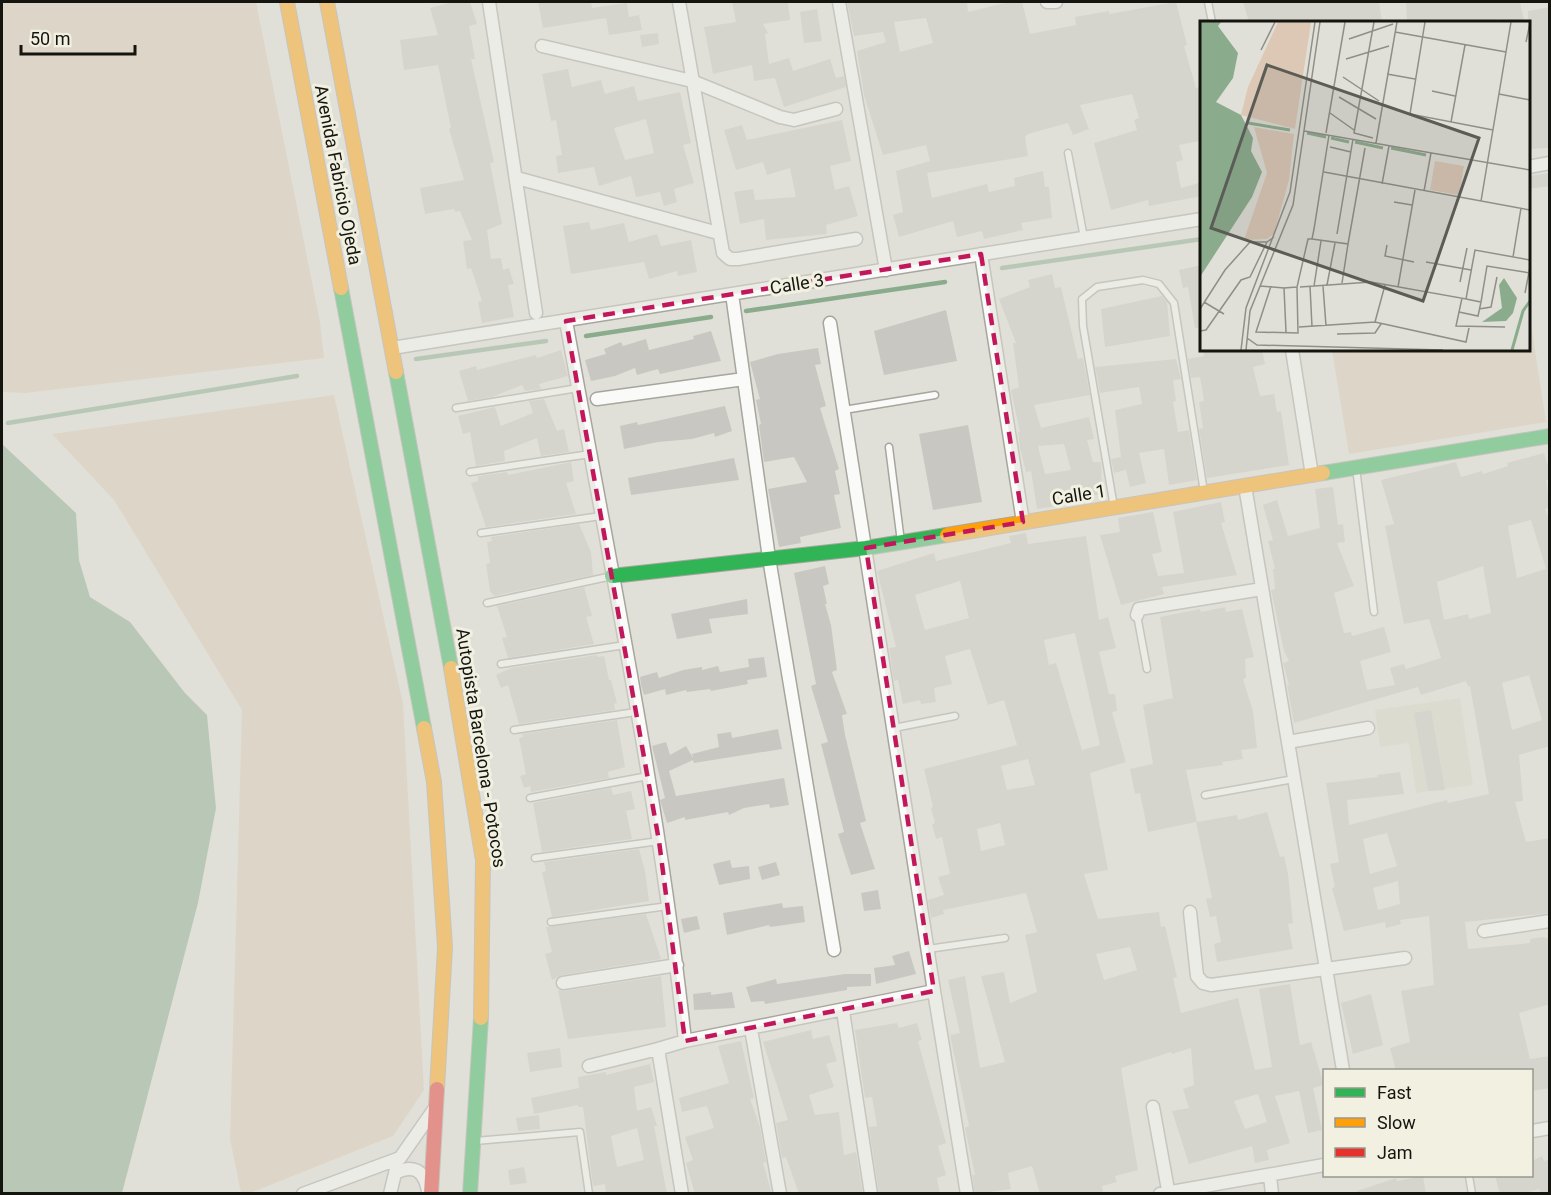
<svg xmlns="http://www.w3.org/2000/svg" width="1551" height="1195" viewBox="0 0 1551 1195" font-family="Roboto,sans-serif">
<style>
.built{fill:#d6d6c6}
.green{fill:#dcc8b5}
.water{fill:#8bac8c}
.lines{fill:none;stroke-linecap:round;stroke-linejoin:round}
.stream{stroke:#8bac8c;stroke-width:4.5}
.building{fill:#c8c7c1;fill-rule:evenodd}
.lane-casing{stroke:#a6a69f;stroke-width:9}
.street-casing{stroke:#a6a69f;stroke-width:15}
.fast-casing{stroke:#a6a69f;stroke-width:16}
.slow-casing{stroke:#a6a69f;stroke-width:16}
.jam-casing{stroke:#a6a69f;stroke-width:16}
.lane{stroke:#fafaf9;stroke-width:6}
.street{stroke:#fafaf9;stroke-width:12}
.fast{stroke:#30b455;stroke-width:14}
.slow{stroke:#ff9f0a;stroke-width:14}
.jam{stroke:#e5322d;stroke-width:14}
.marked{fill:none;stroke:#c2185b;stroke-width:4.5;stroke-dasharray:12 8;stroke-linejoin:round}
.labels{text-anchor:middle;stroke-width:6;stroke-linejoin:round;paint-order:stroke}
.street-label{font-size:18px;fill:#151510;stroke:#f1f0e1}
.inset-river{fill:none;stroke:#8bac8c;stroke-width:3}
.inset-road{fill:none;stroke:#8f8f88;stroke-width:1.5}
.view{fill:#5c5c56;fill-opacity:0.15;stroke:#5c5c56;stroke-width:3}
.inset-edge{fill:none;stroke:#151510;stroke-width:3}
</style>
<rect width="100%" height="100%" fill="#e0e0d8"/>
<path class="built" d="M1460,698L1473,785L1416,793L1409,743L1380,747L1375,710Z"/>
<path class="green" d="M2,2H256L320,322L324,358L25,393L2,392Z
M1529,311L1546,422L1349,454L1332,350H1528Z
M334,395L403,704L424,1090L393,1136L250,1193H241L230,1139L242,710L114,500L52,434Z"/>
<path class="water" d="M2,444L76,513L79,560L90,597L130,622L185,693L207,715L216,808L198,903L122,1193H2Z"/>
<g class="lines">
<path class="stream" d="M1002,268L1202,239
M746,311L945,282
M586,336L711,317
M416,359L546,341
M8,423L297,376"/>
</g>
<path class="building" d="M453,2H470L477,24L469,26L475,59H471L494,162L490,163L502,224L487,230L491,259L501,258L503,270L509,268L514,284L508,285L514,317L482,323L478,302L482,301L471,268L467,269L463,241L472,240L460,211L455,212L454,209L425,214L420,188L464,180L449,129L451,128L438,65L404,70L400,40L438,35L430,8Z
M538,2H591L592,8L627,3L629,17L639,15L642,30L609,35L606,18L543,28Z
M732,2H788L790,20L763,24L768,33L765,34L769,64L789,58L793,71L830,59L836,78L844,76L846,87L784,107L775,78L754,81L752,65L713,74L704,27L736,22Z
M847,2H967L968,12L1009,2H1022L1030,34L1076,25L1075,17L1109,11V14L1176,2L1187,45L1184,46L1196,88L1202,86V134L1198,135L1200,141L1179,145L1183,160L1176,162L1181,188L1202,182V196L1149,206L1148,200L1111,210L1094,143L1137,130L1134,120L1139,118L1132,94L1080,105L1089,129L1073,135L1068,123L1028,134L1025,137L1028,156L927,173L932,198L987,184L989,192L1015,186L1014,178L1043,171L1045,187H1049L1052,218L1021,223L1023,230L984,239L982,231L957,237L953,221L899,237L893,215L903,212L896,171L930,161L926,145L883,155L864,95L857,51L886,42L883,32L854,36ZM926,18L933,43L900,52L894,22Z
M1243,2H1379L1382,22H1281V19L1267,22H1249Z
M1406,2H1520L1524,20L1513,22H1500L1499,19L1483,22H1407Z
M1550,7V148L1528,149V11Z
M817,9L822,41L804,43L800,12Z
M658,33L659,44L642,47L640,35Z
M568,69L572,87L601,80L605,94L634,86L638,101L680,92L691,143L683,145L694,183L674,189L677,202L664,206L660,192L636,197L631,176L599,186L594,167L558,173L556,156L562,155L556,120L551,121L542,74ZM646,119L654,153L625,160L614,128Z
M842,120L851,161L830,166L835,190L849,186L858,216L826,225L827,234L766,240L764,219L740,224L734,192L753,189L755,200L796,197L790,168L767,175L763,162L736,170L724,130L742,125L747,140Z
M1550,173V186L1528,189V176Z
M589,222L591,230L624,223L629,242L657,234L661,246L691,240L697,272L678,276L677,271L649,279L644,262L571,274L563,226Z
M1202,265V327L1195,328L1188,287L1183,288L1179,270Z
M1052,274L1055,288L1061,287L1078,359L1083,358L1090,395L1034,405L1041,428L1089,417L1094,439L1087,440L1093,462H1101L1102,494L1062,500L1063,505L1037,509L1031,471L1026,472L1020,448L1018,432H1020L1011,390L1019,387L1013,343H1016L999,299L1030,287L1028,280ZM1064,444L1071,470L1045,474L1038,446Z
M1162,296L1167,302L1170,336L1105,347L1101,309Z
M946,310L957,361L884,375L874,331Z
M711,331L721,361L660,374L658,369L637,375L635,368L615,376L591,381L585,360L606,354L604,349L621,342L623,346L646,339L649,350L694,339L693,336Z
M818,348L821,364L815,365L826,406L820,408L839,469L835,471L840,494L834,495L841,528L800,537L801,543L779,547L768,489L807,482L794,457L764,462L759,425L761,424L756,400L760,399L750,362L778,354Z
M561,350L568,376L539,384L541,389L525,391L522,385L492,397L468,401L459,371L476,366L477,370L536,355L537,358Z
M1203,350H1262L1265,364L1253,367L1260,396L1274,394L1277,412L1281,411L1289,465L1207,478L1199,429L1203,428L1199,402L1204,401L1200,377L1191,378L1188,359L1204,356Z
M1176,359L1181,379L1173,380L1176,401L1173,402L1178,432L1189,430L1197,480L1169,485L1164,449L1139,453L1146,483L1130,487L1126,470L1114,473L1111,459L1121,457L1115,410L1142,404L1139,387L1100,393L1095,367Z
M544,399L557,431L564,429L569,452L541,456L537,438L504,451L505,461L476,466L470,432L463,434L458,416L495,407L501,426L533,413L529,401Z
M725,406L732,431L715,437L714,433L692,439L658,442L624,449L620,426L637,422L638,425Z
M968,425L982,502L933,510L919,434Z
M1544,453L1550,472V479L1546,480L1550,508L1545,509L1550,522V746L1519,755L1523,801L1515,802L1526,842L1550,838V913L1465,922L1468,949L1530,943V939L1543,937L1550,939V1004L1519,1013L1530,1059L1550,1056V1088L1532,1091V1071H1396L1390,1048L1410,1042L1401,991L1434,985L1429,916L1400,920L1401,924L1386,928L1385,922L1344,931L1332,888L1335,887L1330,864L1339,862L1326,783L1378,777L1377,775L1400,772L1404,794L1347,800L1349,825L1447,800L1448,803L1489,794L1470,686H1468L1466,681L1421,695L1418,687L1294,723L1287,685H1289L1283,663L1289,661L1284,651L1271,590L1275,589L1273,569H1275L1268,541L1273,540L1263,505L1277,500L1288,536L1320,528L1315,489L1333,487L1338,525L1343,524L1345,542L1337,543L1354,586L1334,593L1344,633L1351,632L1352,636L1384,627L1391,652L1360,661L1367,690L1395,685L1390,668L1404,664L1406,669L1441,658L1429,619L1404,624L1385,526L1394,524L1381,480L1456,462L1461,477L1482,471L1483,474L1508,466L1507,463ZM1531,520L1546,569L1517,578L1508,526ZM1483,566L1491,613L1469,619L1468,614L1444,620L1437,582ZM1529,675L1542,720L1512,730L1502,683ZM1387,833L1397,866L1370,874L1363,839ZM1398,881L1400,904L1378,910L1373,888Z
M734,458L739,480L631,495L628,478Z
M571,462L574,481L566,483L576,514L486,527L471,483L478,481V476L507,472L508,475Z
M1221,502L1225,522L1221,523L1237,575L1162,587L1164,594L1121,605L1100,535L1120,532L1118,518L1153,512L1162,552L1152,554L1158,576L1184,573L1173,512Z
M579,524L591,552L593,575L494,596L490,591L486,564L490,563L487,542L492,541L491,537Z
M1026,533L1028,544L1086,536L1099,620L1108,617L1116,648L1099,652L1109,694H1115L1117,711L1112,712L1126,762L1090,773L1108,870L1084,874L1098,919L1159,912L1161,927L1165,926L1177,977L1173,978L1181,1013L1238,998L1255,1070L1272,1067L1259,989L1290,984L1300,1045L1311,1042L1324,1085L1313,1088L1322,1130L1308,1133L1299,1091L1275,1096L1290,1143L1267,1150L1269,1160L1255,1163L1252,1146L1189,1164L1172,1111L1189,1108L1183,1089L1194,1085L1191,1048L1172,1054L1171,1052L1121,1068L1138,1170L1115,1176L1117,1182L1102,1186L1103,1193L1040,1194L1032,1166L1008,1173L1011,1189L975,1194L972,1175H975L965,1128L969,1126L950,1035L960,1033L948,980L965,976L980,1068L1005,1062L981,976L1004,972L1010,1003L1037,992L1025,935L1037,932L1026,893L943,910L944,914L931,918L928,900L944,895L938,877L950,874L942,837L936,839L932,824L935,823L931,808L933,807L924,769L1017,745L1004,700L988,705L970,649L945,656L952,684L934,688L936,702L921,704L920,700L903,704L898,680L894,681L889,648L896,647L877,571L934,553L936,561L1011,543L1009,536ZM960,581L969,618L925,630L915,595ZM1075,633L1100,745L1082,750L1056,663L1049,665L1044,640ZM1028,759L1035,785L1007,790L1001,766ZM1000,823L1005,845L981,851L977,829ZM1130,947L1137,970L1104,980L1096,954ZM1258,1094L1267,1122L1245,1129L1234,1101Z
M825,566L829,584L823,586L827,604H825L831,625L837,670L832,672L847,714L842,715L845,735L866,821L860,823L875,869L851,875L838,834L844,832L821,744L828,742L811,686L816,684L794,573Z
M584,587L592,616L586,617L594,644L508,658L502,638L507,637L497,606Z
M747,599L748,614L709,619L712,633L677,639L671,614Z
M1225,607L1226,612L1242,609L1254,657L1245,659L1246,678L1243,679L1253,711L1257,748L1241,750L1243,759L1222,762L1223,765L1186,770L1197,822L1237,815L1238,820L1267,812L1280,857L1284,856L1288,874L1293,923L1288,924L1293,949L1217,962L1214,944L1221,942L1216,916L1210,917L1206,899L1212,898L1196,822L1148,832L1140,793L1135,794L1130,769L1153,764L1143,705L1173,698L1160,617L1200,609L1201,612Z
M597,655L598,657L604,656L609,680H611L617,703L614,704L615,710L519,724L508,685L501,688L496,675L511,668Z
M764,657L767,677L747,680L748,684L711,691L710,689L687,692L686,690L666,695L665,689L644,695L641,685L640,677L657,672L659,678L683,670L702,667V670L718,666L720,672L749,667L748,659Z
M1431,710L1445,790L1428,791L1414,713Z
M617,720L625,767L608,772L609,778L531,792L530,786L524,788L520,776L526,774L519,738L523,737L522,734Z
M778,729L782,749L694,763L693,760L669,771L676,796L784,778L789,805L770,808L769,804L744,808L729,815L728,812L685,820V817L667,823L660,800L665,798L652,746L666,742L670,755L686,746L693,758L692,754L719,747L717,734L731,732L732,738Z
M611,788L613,795L631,791L635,809L626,811L632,839L542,852L533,803Z
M639,849L645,871L649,901L552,917L542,872L546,871L544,862Z
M730,860L732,868L749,866L750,879L719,885L713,864Z
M776,862L780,875L762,880L758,867Z
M878,890L881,909L864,911L861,893Z
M782,903L783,908L803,906L805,922L770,927L769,925L727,935L723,913Z
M646,914L661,959L562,975L552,980L545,954L552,952L546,927Z
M697,916L700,929L684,933L681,919Z
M909,951L916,974L876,984L874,968L895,965L892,956Z
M845,974H871V986L847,987V990L765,1004L764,1001L751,1002L746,987L776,979L777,984Z
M661,976L666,1027L568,1039L558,990L564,991Z
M711,992V995L732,992L735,1008L694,1010L693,994Z
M1371,994L1383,1045L1353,1054L1341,1003Z
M897,1023L899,1028L917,1023L922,1040L918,1041L946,1143L938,1146L946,1175L937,1178L940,1194H879L869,1127L877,1126L872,1097L865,1098L855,1030Z
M811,1030L813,1039L829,1035L837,1061L826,1064L834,1087L809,1095L815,1115L839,1112L844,1155L856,1152L863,1194H799L786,1157L782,1158L776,1123L788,1120L763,1042Z
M741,1041L754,1098L750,1099L760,1127L766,1162L763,1163L772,1194H695L686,1163L693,1160L685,1137L714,1128L707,1106L682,1112L679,1098L729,1083L718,1046Z
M560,1048L562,1067L530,1072L527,1053Z
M650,1064L654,1082L634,1087L637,1111L651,1107L657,1126H654L667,1194H606L605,1184L593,1186L583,1107H578V1105L534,1114L531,1098L579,1088L578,1077L606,1072V1075ZM637,1128L644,1160L617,1167L611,1136Z
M539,1115L540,1129L518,1131L516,1118Z
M1542,1156L1544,1161L1550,1159V1194H1541L1539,1189L1521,1194H1500L1495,1176H1532V1161Z
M524,1167L527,1183L510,1185L508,1170Z
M1423,1176L1426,1194H1357V1191L1396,1178L1397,1181Z"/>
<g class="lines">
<defs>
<path id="lane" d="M1208,2L1212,22
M1068,153L1084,238
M456,408L578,388
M844,410L935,395
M889,447L901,542
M1356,468L1374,612
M470,472L590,454
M1114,507L1083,326L1082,299L1097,287L1143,280L1159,284L1174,303L1204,492
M481,533L601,516
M487,603L612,576
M1137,615L1147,669
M501,664L625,645
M894,728L955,716
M514,730L636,712
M1205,795L1294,779
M530,798L648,776
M535,858L659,841
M551,922L668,906
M928,949L1005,938
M475,1141L580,1132L589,1194
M1469,1176L1472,1194"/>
<path id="street" d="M489,2L536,313
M679,2L723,253L730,259H738L856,239
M839,2L886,270
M1047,2H1056
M542,46L692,81L780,117L794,120L836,109
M1528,167L1550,163
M517,178L718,233
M981,254L1023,522
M732,294L769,558L834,950
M566,321C609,560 659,799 685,1041L658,1049L682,1194
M830,323L934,991
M392,348L1202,219
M1292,350L1312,475
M597,399L744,379
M1245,486L1343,1070
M1137,615L1139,609L1262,589
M1288,742L1368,728
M1190,912L1197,976L1203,983L1211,985L1405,958
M1484,931L1550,921
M563,983L677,965
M843,1011L871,1194
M751,1029L780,1194
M685,1041L934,991L967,1194
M589,1066L658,1049
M1153,1107L1168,1190
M1532,1131L1550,1128
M395,1173C414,1164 424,1170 428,1191
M1270,1176L1272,1194
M303,1194L400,1158L435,1108
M390,1194L397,1165
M1160,1194L1324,1165"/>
<path id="fast" d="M341,288L424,728
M396,372L451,668
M1323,473L1550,436
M612,576L866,548L947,535
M470,1194L481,1018"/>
<path id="slow" d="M287,2L341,288
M327,2L396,372
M947,535L1323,473
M451,668L483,860L481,1018
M424,728L434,782L445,947L437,1089"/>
<path id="jam" d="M431,1194L437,1089"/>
</defs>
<use href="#lane" class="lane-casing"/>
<use href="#street" class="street-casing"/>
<use href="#fast" class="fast-casing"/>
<use href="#slow" class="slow-casing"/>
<use href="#jam" class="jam-casing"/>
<use href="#lane" class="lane"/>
<use href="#street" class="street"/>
<use href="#fast" class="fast"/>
<use href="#slow" class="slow"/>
<use href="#jam" class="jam"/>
</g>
<path d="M0 0H1551V1195H0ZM981,254L1023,522L866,548L934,991L685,1041L659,841L566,321Z" fill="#e0e0d8" fill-opacity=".55" fill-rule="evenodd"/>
<path class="marked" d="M981,254L1023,522L866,548L934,991L685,1041L659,841L566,321Z"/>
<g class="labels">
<g class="street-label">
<text transform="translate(338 175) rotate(79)" y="6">Avenida Fabricio Ojeda</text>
<text transform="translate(797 284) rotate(-9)" y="6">Calle 3</text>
<text transform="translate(1079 495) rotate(-9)" y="6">Calle 1</text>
<text transform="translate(481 748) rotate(81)" y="6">Autopista Barcelona - Potocos</text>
</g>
</g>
<g transform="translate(1200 21)">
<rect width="330" height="330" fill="#e0e0d8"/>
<path d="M78,1H111L95,108L41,94L48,66ZM54,106L94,113L89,159L74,213L67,218L44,219L67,152ZM235,140L264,145L259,174L230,169Z" fill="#dcc8b5"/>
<path d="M0,1H21L18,5L38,32L33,57L16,81L41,94L53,117L51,130L62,151L52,176L0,256ZM304,257L317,277L313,292L306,300L282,301L302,287L299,264Z" fill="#8bac8c"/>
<path class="inset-river" d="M48,102L90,109M107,112L126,116M131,117L149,121M155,121L183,127M191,127L226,134M312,329L323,290L330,280"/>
<path class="inset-road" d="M225,1L210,93L293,109M195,11L306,31M149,18L193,3M326,21L330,2M61,29L75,1M146,38L189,25M187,53L215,58M143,56L179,80M232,70L255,75M299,73L330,79M139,76L176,98M130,92L154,109M251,101L265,24M104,110L330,149M126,112L145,1M173,117L154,112L174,1M176,122L197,1M130,126L151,131M124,151L330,189M182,163L189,125M224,170L231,132M281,180L311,1M194,181L212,184M137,213L153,118M112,218L148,223L142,262M148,223L165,127M187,224L185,235L214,241M313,236L321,187M226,241L271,249M260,261L267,227M127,264L135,222M60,265L84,267M71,265L56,311L98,312L97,266L108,218H112L114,208L129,114M110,265L112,306M114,265L121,220M123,265L126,305M100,266L171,261L266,278L275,229L330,239M198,266L215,169M325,272L330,246M262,277L256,305L305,306M266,278L281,281L287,245L330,252M4,281L24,293M0,288L25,249L50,221H67L74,216M279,288L291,286L297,256M259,291L278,295L281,281M175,301L185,264M99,306L175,301L266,321L269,307M0,310L6,309L41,259L50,256L67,221M86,311L84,267L97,266M137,313L175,312L181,303M47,317L57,324L243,329M41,329L46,287L90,171L115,1M46,329L50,290L93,184L120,1"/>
<path class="view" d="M67,44L279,117L223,280L11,207Z"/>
<rect width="330" height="330" class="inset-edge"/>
</g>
<rect width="1551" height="1195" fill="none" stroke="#151510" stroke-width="6"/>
<rect x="1323" y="1069" width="210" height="108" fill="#f1f0e1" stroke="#99988d" stroke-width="1.5"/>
<rect x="1335" y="1088" width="30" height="9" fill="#30b455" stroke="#99988d" stroke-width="1.5"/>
<text x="1377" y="1099" font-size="18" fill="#151510">Fast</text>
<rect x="1335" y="1118" width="30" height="9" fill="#ff9f0a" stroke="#99988d" stroke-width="1.5"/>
<text x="1377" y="1129" font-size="18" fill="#151510">Slow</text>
<rect x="1335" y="1148" width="30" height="9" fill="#e5322d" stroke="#99988d" stroke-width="1.5"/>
<text x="1377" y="1159" font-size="18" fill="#151510">Jam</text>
<path d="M21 45v9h114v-9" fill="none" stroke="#151510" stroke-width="3"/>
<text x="30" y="45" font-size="18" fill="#151510" stroke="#f1f0e1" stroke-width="4.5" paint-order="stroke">50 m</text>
</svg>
